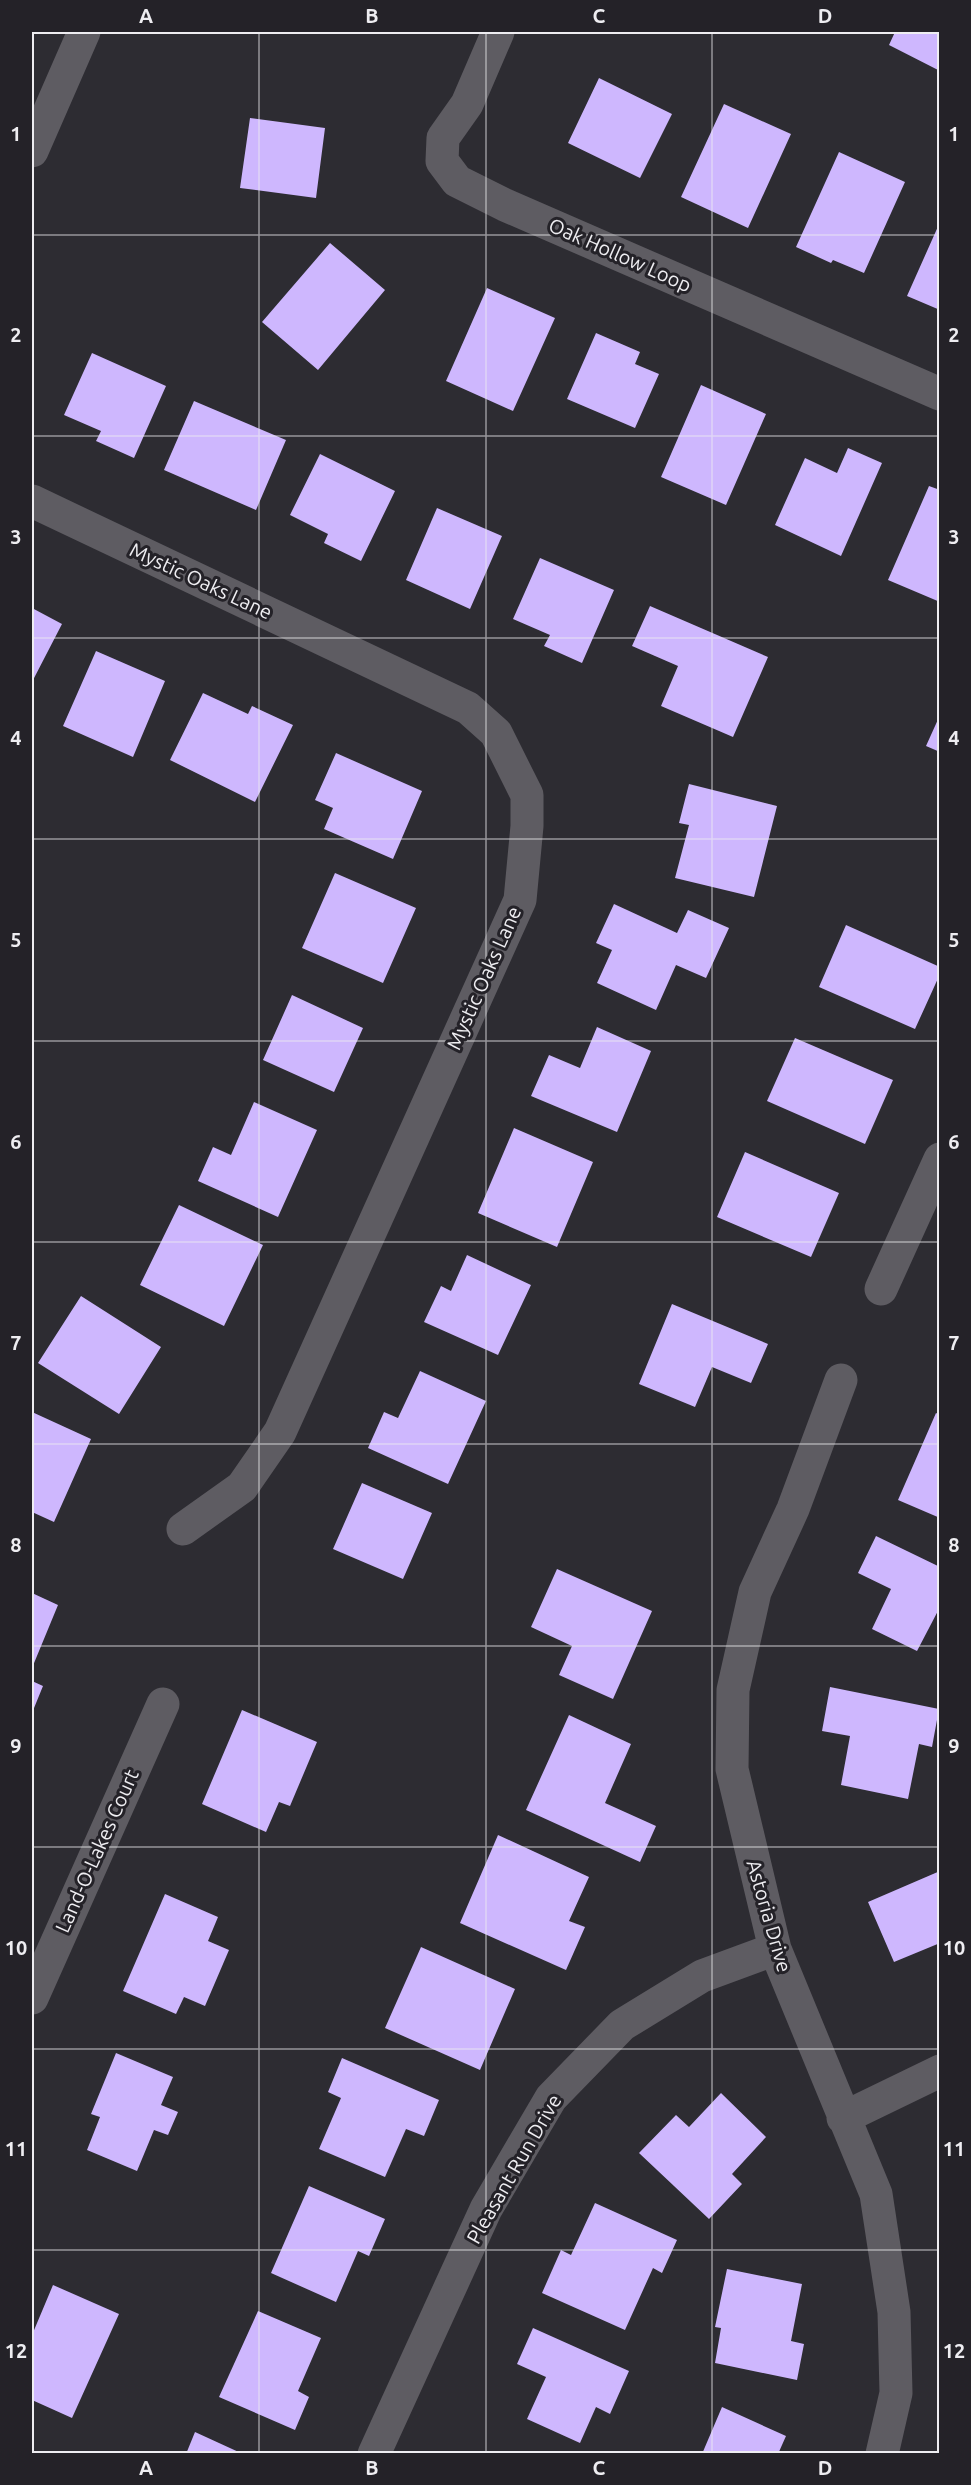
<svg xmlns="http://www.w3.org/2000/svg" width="971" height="2485" viewBox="0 0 971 2485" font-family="Ubuntu,sans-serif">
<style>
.building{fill:#ceb7fe}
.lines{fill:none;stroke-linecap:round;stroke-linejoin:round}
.street{stroke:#5e5c62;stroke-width:33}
.secondary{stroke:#5e5c62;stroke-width:33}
.grid{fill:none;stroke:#eeedf1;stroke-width:1.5;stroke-opacity:0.55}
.labels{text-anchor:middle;stroke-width:6;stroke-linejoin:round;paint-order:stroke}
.street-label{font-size:20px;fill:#eeedf1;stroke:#242228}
.neatline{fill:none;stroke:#eeedf1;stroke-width:2}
.grid-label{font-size:20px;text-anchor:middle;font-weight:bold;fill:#eeedf1}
</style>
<rect width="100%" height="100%" fill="#2d2c32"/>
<path class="building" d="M895,32H940V71L889,45Z
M599,78L672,114L640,178L568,143Z
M724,104L791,134L748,228L681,197Z
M250,118L325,128L316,198L240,188Z
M839,152L905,182L864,273L833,260L831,263L796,247Z
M940,222V310L907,296Z
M330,243L385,290L318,370L262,322Z
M487,288L555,318L513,411L446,381Z
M596,333L640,352L635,364L659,374L635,428L567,399Z
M92,353L166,386L134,458L96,441L101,431L64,415Z
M701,385L766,414L726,505L661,477Z
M194,401L286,440L256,510L164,470Z
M848,448L882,463L841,556L775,525L805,458L837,473Z
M320,454L395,491L361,561L324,543L328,534L290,515Z
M929,486L940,490V602L888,580Z
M437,508L502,536L470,609L406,580Z
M540,558L614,590L582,663L544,646L550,635L513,619Z
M650,606L768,657L733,737L661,706L678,666L632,646Z
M32,608L62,624L32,682Z
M96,651L165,681L133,757L63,726Z
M203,693L248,714L252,706L293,725L255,802L170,760Z
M940,715V752L926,746Z
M336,753L422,791L393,859L324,829L333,808L315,800Z
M689,784L777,806L754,897L675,878L689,825L679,823Z
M335,873L416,908L383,983L302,948Z
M614,904L677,933L688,910L729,928L706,978L676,965L656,1010L597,983L612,950L596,943Z
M846,925L940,967V974L915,1029L819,987Z
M292,995L363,1028L334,1092L263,1060Z
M597,1027L651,1051L617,1132L531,1096L549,1055L580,1068Z
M795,1038L893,1080L865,1144L767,1101Z
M254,1102L317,1130L278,1217L198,1181L213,1147L231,1155Z
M514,1128L593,1162L557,1247L478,1213Z
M745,1152L839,1193L811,1257L717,1217Z
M179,1205L263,1245L224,1326L140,1285Z
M467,1255L531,1285L498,1355L424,1322L441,1286L451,1291Z
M81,1296L161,1347L119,1414L38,1363Z
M672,1304L768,1344L751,1383L712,1367L695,1407L639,1384Z
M420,1371L486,1401L448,1484L368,1448L384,1412L398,1418Z
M32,1412L91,1439L54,1522L32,1512Z
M936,1413L940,1415V1518L898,1500Z
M362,1483L432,1513L403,1579L333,1549Z
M876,1536L940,1567V1607L917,1651L872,1629L891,1589L858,1573Z
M557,1569L652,1611L613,1699L559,1675L572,1646L531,1627Z
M32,1593L58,1605L32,1668Z
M32,1681L43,1686L32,1713Z
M830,1687L939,1709L932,1747L919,1744L908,1799L841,1785L850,1736L822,1731Z
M242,1710L317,1742L290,1806L279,1802L266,1832L202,1804Z
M569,1715L631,1744L605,1803L656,1826L640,1862L526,1810Z
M498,1835L589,1877L569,1921L585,1927L566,1970L460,1923Z
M940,1871V1943L894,1962L868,1902Z
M165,1894L218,1917L208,1941L229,1950L205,2006L184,1997L176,2014L123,1991Z
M421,1947L515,1989L480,2070L385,2028Z
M116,2053L173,2077L161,2105L178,2112L168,2135L154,2130L137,2171L87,2150L100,2117L91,2114Z
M342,2058L439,2100L424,2136L406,2129L385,2177L319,2149L341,2098L328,2092Z
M721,2093L766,2137L732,2174L742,2184L709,2219L639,2153L676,2115L689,2127Z
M309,2186L385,2219L369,2256L358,2251L336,2302L271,2273Z
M595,2203L677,2240L662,2273L653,2268L625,2330L542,2293L561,2250L571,2255Z
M727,2269L802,2284L791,2341L804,2344L797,2380L715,2363L721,2328L715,2327Z
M53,2285L119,2314L72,2418L32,2400V2335Z
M258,2311L321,2338L298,2391L309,2397L295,2430L219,2397Z
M533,2328L629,2371L610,2414L596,2407L580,2443L527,2419L546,2377L517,2364Z
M722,2407L786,2436L778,2454H702Z
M195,2432L243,2454H186Z"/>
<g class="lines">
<path class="street" d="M498,32L467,104L443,138L442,161L457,181L505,205L940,394
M32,501L468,708L496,733L527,795V826L520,900L280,1432L242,1487L183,1529
M881,1289L940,1159
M841,1380L793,1509L755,1592L733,1690L732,1769L775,1949L876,2194L894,2312L896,2393L882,2454
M32,1998L163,1704
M843,2118L940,2071
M374,2454L486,2209L551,2098L622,2025L702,1976L775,1949"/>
<path class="secondary" d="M32,151L84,32"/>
</g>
<path class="grid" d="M259,32V2454M486,32V2454M712,32V2454M32,235H940M32,436H940M32,638H940M32,839H940M32,1041H940M32,1242H940M32,1444H940M32,1646H940M32,1847H940M32,2049H940M32,2250H940"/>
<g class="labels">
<g class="street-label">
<text transform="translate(620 255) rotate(24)" y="7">Oak Hollow Loop</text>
<text transform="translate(201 581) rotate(25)" y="7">Mystic Oaks Lane</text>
<text transform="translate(484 978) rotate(-66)" y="7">Mystic Oaks Lane</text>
<text transform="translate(97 1851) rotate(-66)" y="7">Land-O-Lakes Court</text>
<text transform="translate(769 1916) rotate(74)" y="7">Astoria Drive</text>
<text transform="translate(514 2169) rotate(-60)" y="7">Pleasant Run Drive</text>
</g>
</g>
<rect width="971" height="2485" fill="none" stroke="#242228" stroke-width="66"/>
<rect x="33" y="33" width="905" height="2419" class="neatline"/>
<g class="grid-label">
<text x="146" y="23">A</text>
<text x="372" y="23">B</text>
<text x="599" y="23">C</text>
<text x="825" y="23">D</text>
<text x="16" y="141">1</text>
<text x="954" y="141">1</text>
<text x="16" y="342">2</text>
<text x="954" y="342">2</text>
<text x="16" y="544">3</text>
<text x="954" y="544">3</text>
<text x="16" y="745">4</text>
<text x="954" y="745">4</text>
<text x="16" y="947">5</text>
<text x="954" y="947">5</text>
<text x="16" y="1149">6</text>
<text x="954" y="1149">6</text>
<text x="16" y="1350">7</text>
<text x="954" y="1350">7</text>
<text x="16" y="1552">8</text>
<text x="954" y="1552">8</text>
<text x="16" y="1753">9</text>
<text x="954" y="1753">9</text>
<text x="16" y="1955">10</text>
<text x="954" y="1955">10</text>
<text x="16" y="2156">11</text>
<text x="954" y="2156">11</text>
<text x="16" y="2358">12</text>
<text x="954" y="2358">12</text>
<text x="146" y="2475">A</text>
<text x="372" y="2475">B</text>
<text x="599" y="2475">C</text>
<text x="825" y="2475">D</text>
</g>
</svg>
